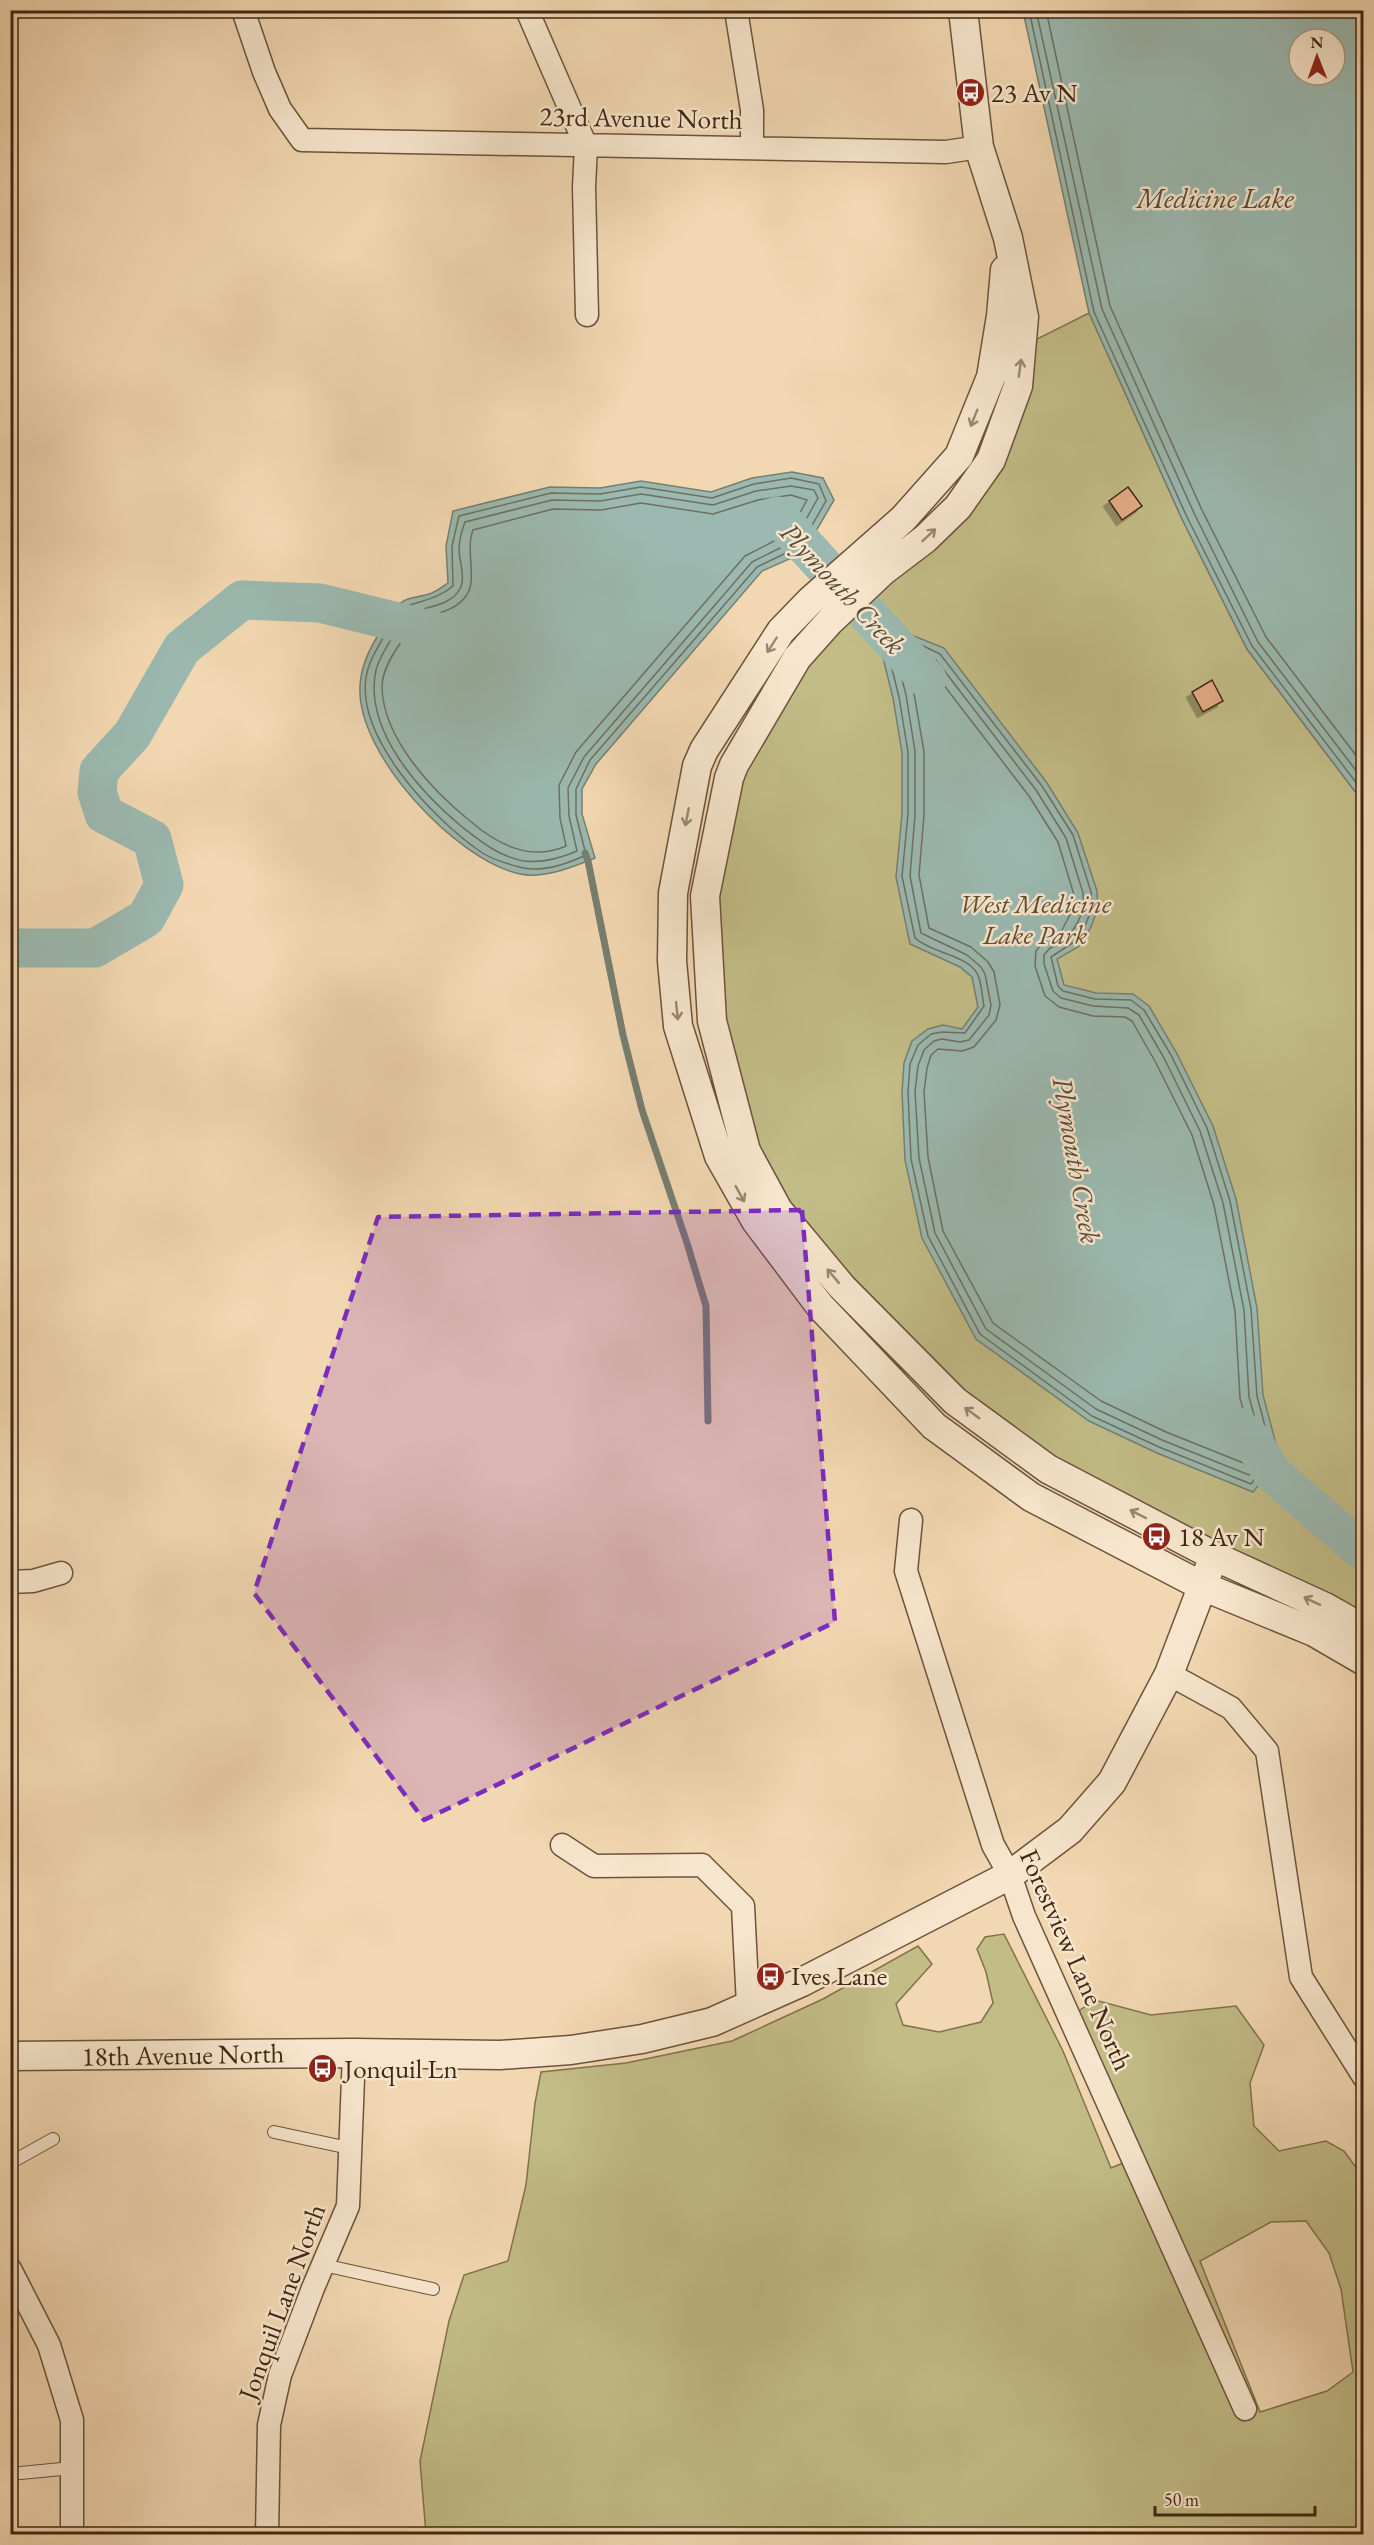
<svg xmlns="http://www.w3.org/2000/svg" width="1374" height="2545" viewBox="0 0 1374 2545" font-family="'EB Garamond',serif">
<style>
.green{fill:#c2bc87;stroke:#82724d;stroke-width:1.5;fill-rule:evenodd}
.water{fill:#9bb9b0;stroke:#777f71;stroke-width:1.5;fill-rule:evenodd}
.lines{fill:none;stroke-linecap:round;stroke-linejoin:round}
.shore{stroke:#6e7062;stroke-width:1.5}
.stream{stroke:#777f71;stroke-width:7}
.river{stroke:#9bb9b0;stroke-width:39}
.building{fill:#e4ac86;stroke:#412713;stroke-width:1.5;filter:url(#shadow)}
.service-casing{stroke:#6d533b;stroke-width:14}
.minor-casing{stroke:#6d533b;stroke-width:25}
.tertiary-casing{stroke:#6d533b;stroke-width:31}
.service{stroke:#f7e6cd;stroke-width:12}
.minor{stroke:#f7e6cd;stroke-width:22}
.tertiary{stroke:#f7e6cd;stroke-width:28}
.oneway{stroke:#9c8670}
.marked{fill:#7b2cbf;fill-opacity:0.2;stroke:#7b2cbf;stroke-width:4.5;stroke-dasharray:12 8;stroke-linejoin:round}
.labels{text-anchor:middle;stroke-width:5;stroke-linejoin:round;paint-order:stroke}
.poi-label{font-size:27px;fill:#412713;stroke:#f7e6cd;text-anchor:start}
.street-label{font-size:27px;fill:#412713;stroke:#f7e6cd}
.park-label{font-size:27px;font-style:italic;fill:#614c30;stroke:#f7e6cd}
.water-label{font-size:28px;font-style:italic;fill:#584c3a;stroke:#f7e6cd}
</style>
<defs>
<filter id="shadow"><feDropShadow dx="-5.5" dy="5.5" stdDeviation="0" flood-color="#0004"/></filter>
</defs>
<rect width="100%" height="100%" fill="#f2d8b2"/>
<filter id="stains"><feTurbulence type="fractalNoise" baseFrequency=".00333" numOctaves="4"/><feColorMatrix values="0 0 0 0 .2 0 0 0 0 .09 0 0 0 0 .02 0 0 0 .5 -.17"/></filter>
<radialGradient id="worn" r=".72"><stop offset=".6" stop-color="#630" stop-opacity="0"/><stop offset="1" stop-color="#630" stop-opacity=".3"/></radialGradient>
<path class="green" d="M1089,313L1182,519L1247,649L1363,802V1629L955,1401L746,1151L705,896L729,778L797,658L958,507L1023,346Z
M1004,1934L1063,2051L1111,2168L1142,2155L1077,2012L1095,2000L1151,2015L1236,2006L1264,2045L1250,2083L1254,2126L1279,2151L1326,2141L1344,2151L1363,2177L1358,2199L1364,2224L1363,2534H426L420,2461L449,2321L464,2275L508,2261L526,2185L535,2103L541,2072L626,2063L732,2041L823,1999L918,1946L932,1964L896,2004L903,2025L939,2032L981,2022L993,2003L986,1972L977,1949L985,1937ZM1306,2221L1329,2253L1341,2289L1353,2372L1327,2391L1260,2412L1200,2261L1271,2222Z"/>
<path class="water" d="M1023,11H1363V802L1247,649L1182,519L1089,313ZM1299,39H1335V75H1299Z
M792,472L823,478L834,500L816,531L794,557L762,571L596,764L582,789V814L595,858C572,867 545,879 520,874C456,860 356,754 360,686C361,666 370,647 381,631C387,623 394,607 402,602C409,597 421,597 429,594C436,592 442,587 448,583L446,546L453,511L550,487L600,488L641,481L711,492L752,478Z
M899,630L944,648L1047,783L1078,833L1097,891L1098,909L1090,929L1078,947L1057,959L1064,985L1096,993L1133,994L1149,1006L1176,1052L1213,1126L1236,1199L1257,1308L1263,1395L1280,1459L1253,1492L1157,1453L1089,1421L976,1339L922,1238L905,1160L902,1092L904,1063L912,1041L928,1029L943,1025L962,1029L978,1007L972,977L960,967L910,944L896,877L902,814V753L893,698L881,650Z"/>
<g class="lines">
<path class="shore" d="M1029,10L1094,312L1187,517L1252,646L1364,793
M1036,10L1102,309L1194,513L1258,642L1364,781
M1046,10L1110,306L1202,510L1266,637L1364,766
M791,478L819,484L826,501L811,527L790,551L757,567L590,760L576,789V815L586,855C567,864 540,873 519,867C508,864 491,859 481,852C433,819 344,728 370,663C375,651 397,611 408,606C424,600 439,598 453,586L452,546L459,516L551,493L600,494L641,487L712,498L754,484Z
M791,486L814,490L818,498L804,523L786,545L752,562L584,757L568,788L569,816L577,851C561,858 541,863 524,861C499,857 479,840 461,826C419,791 363,729 376,670C379,658 402,618 412,613C427,606 451,606 460,589C466,578 459,560 459,549C459,540 462,530 465,522L552,500L600,501L641,494L713,505L756,491Z
M791,495L807,500L797,518L780,538L745,556L576,752L559,785L560,818L566,846C530,862 497,844 470,821C433,791 383,739 382,687C382,671 392,655 401,642C405,636 409,628 414,623C424,614 453,615 466,596C478,581 465,550 473,530L553,509L601,510L641,503L713,514L758,500Z
M900,638L915,642L940,654L1042,786L1073,835L1091,892L1092,908L1085,926L1074,942L1051,957L1058,986L1063,991L1095,999L1131,1000L1144,1010L1171,1055L1207,1128L1230,1201L1251,1309L1257,1396L1273,1456L1251,1484L1159,1447L1092,1416L980,1334L928,1236L911,1159L908,1092L910,1064L918,1045L931,1034L942,1032L965,1033L984,1006C982,997 982,982 977,973C965,954 931,953 915,938L902,876L908,814V752L899,697L888,653Z
M905,646L936,660L1036,790L1066,838L1083,893L1084,907L1078,922L1069,936L1049,949L1044,955V964L1053,991L1061,998L1093,1006L1128,1008L1139,1015L1164,1058L1200,1131L1223,1203L1244,1310L1249,1397L1265,1454L1249,1475L1162,1440L1096,1409L986,1329L935,1233L919,1158L915,1092L918,1066L924,1050L934,1041L942,1039L960,1042L969,1040L989,1015L991,1005L985,974L981,967L967,955L921,933L910,876L915,815V751L906,695L896,655Z
M908,658L930,667L1029,796L1058,842L1074,895L1075,905L1062,930L1043,942L1036,951L1035,966L1045,996L1059,1007L1093,1016L1125,1017L1132,1021L1156,1063L1192,1135L1214,1205L1235,1311L1240,1398L1255,1452L1246,1464L1166,1432L1101,1401L993,1323L943,1231L928,1157L924,1092L927,1068L931,1055L938,1049L962,1051L974,1047L996,1020L1000,1005L994,972L988,962L971,947L929,928L919,875L924,815V752Z"/>
<path class="stream" d="M585,853L588,861L623,1035L642,1110L687,1243L706,1306L708,1421"/>
<path class="river" d="M764,520L778,516L927,679
M10,948H95L146,918L164,885L152,839L104,814L97,792L99,771L132,735L182,648L242,600L320,603L442,633
M1238,1427L1251,1439L1273,1474L1359,1548L1364,1549"/>
</g>
<path class="building" d="M1128,487L1142,506L1122,520L1109,501Z
M1212,680L1223,701L1203,712L1192,692Z"/>
<g class="lines">
<defs>
<path id="service" d="M274,2132L349,2148
M10,2163L53,2139
M323,2265L433,2289
M10,2474L72,2468"/>
<path id="minor" d="M243,10L264,72L280,109L302,140L946,152L979,147
M527,10L586,146L584,187L587,315
M736,10L752,110V147
M911,1520L906,1571L993,1845L1010,1875L1024,1916L1245,2409
M10,1582L33,1581L61,1573
M1169,1674L1231,1708L1267,1751L1301,1977L1364,2077
M562,1845L594,1866L702,1865L743,1906L748,2005
M10,2269L49,2345L72,2420V2534
M267,2534L269,2425L280,2375L313,2288L348,2206L354,2053"/>
<path id="tertiary" d="M963,10L979,147L1008,238L1024,317L1018,386L991,460L958,507L925,539L883,571L830,621L797,658L734,765L729,778L705,896L712,1021L746,1151L778,1210L842,1287L955,1401L1048,1469L1214,1556L1325,1607L1364,1629
M1005,270L1001,316L991,377L959,456L903,519L810,601L781,631L704,750L697,766L673,893L672,961L678,1026L719,1156L756,1221L820,1306L934,1426L1031,1497L1202,1586L1314,1632L1364,1661
M10,2056L354,2053L500,2055L571,2050L642,2039L712,2022L802,1982L1010,1875L1070,1830L1112,1782L1169,1674L1209,1569"/>
</defs>
<use href="#service" class="service-casing"/>
<use href="#minor" class="minor-casing"/>
<use href="#tertiary" class="tertiary-casing"/>
<use href="#service" class="service"/>
<use href="#minor" class="minor"/>
<use href="#tertiary" class="tertiary"/>
</g>
<defs><path id="oneway-shaft" d="M-6 0H5M1.5-3L5.5 0L1.5 3" fill="none" stroke-width="1.6" stroke-linecap="round" stroke-linejoin="round" transform="scale(1.5)"/></defs>
<g class="oneway">
<use href="#oneway-shaft" transform="translate(1020 368) rotate(-82)"/>
<use href="#oneway-shaft" transform="translate(974 418) rotate(112)"/>
<use href="#oneway-shaft" transform="translate(929 535) rotate(-43)"/>
<use href="#oneway-shaft" transform="translate(772 645) rotate(123)"/>
<use href="#oneway-shaft" transform="translate(687 817) rotate(101)"/>
<use href="#oneway-shaft" transform="translate(677 1011) rotate(84)"/>
<use href="#oneway-shaft" transform="translate(740 1194) rotate(61)"/>
<use href="#oneway-shaft" transform="translate(833 1276) rotate(-130)"/>
<use href="#oneway-shaft" transform="translate(972 1413) rotate(-144)"/>
<use href="#oneway-shaft" transform="translate(1138 1514) rotate(-153)"/>
<use href="#oneway-shaft" transform="translate(1312 1601) rotate(-155)"/>
</g>
<path class="marked" d="M802,1210L835,1622L424,1820L254,1593L378,1217Z"/>
<defs>
<symbol id="bus-disc" viewBox="-11 -11 22 22"><circle r="9.5" fill="#8f2418" stroke="#f7e6cd"/><path d="M-5-6H5V4H4V6H2V4H-2V6H-4V4H-5ZM-3.5-4V0h7V-4ZM-3.5 1.2v1.5H-2V1.2ZM2 1.2v1.5H3.5V1.2Z" fill="#fff"/></symbol>
</defs>
<g fill-rule="evenodd">
<use href="#bus-disc" x="954" y="76" width="33" height="33"/>
<use href="#bus-disc" x="1140" y="1520" width="33" height="33"/>
<use href="#bus-disc" x="754" y="1960" width="33" height="33"/>
<use href="#bus-disc" x="306" y="2052" width="33" height="33"/>
</g>
<g class="labels">
<g class="poi-label">
<text x="991" y="102">23 Av N</text>
<text x="1178" y="1546">18 Av N</text>
<text x="791" y="1985">Ives Lane</text>
<text x="344" y="2078">Jonquil Ln</text>
</g>
<g class="street-label">
<text transform="translate(641 118) rotate(1)" y="9">23rd Avenue North</text>
<text transform="translate(1076 1960) rotate(66)" y="9">Forestview Lane North</text>
<text transform="translate(183 2055) rotate(-1)" y="9">18th Avenue North</text>
<text transform="translate(282 2302) rotate(-70)" y="9">Jonquil Lane North</text>
</g>
<g class="park-label">
<text x="1035" y="913">West Medicine<tspan x="1035" dy="31">Lake Park</tspan></text>
</g>
<g class="water-label">
<text x="1215" y="208">Medicine Lake</text>
<text transform="translate(843 588) rotate(47)" y="10">Plymouth Creek</text>
<text transform="translate(1077 1160) rotate(80)" y="10">Plymouth Creek</text>
</g>
</g>
<rect width="1374" height="2545" fill="none" stroke="#f2d8b2" stroke-width="36"/>
<rect x="12" y="12" width="1350" height="2521" fill="none" stroke="#412713" stroke-width="3"/>
<rect x="18" y="18" width="1338" height="2509" fill="none" stroke="#412713" stroke-width="1.5"/>
<g transform="translate(1317 57) rotate(359)"><circle r="28" fill="#f7e6cd" stroke="#ae9a83" stroke-width="1.5"/>
<path d="M0-4.5L10 22L0 15L-10 22Z" fill="#8f2418"/>
<text y="-9" font-size="16" font-weight="bold" text-anchor="middle" fill="#412713">N</text>
</g>
<path d="M1155 2506v9h160v-9" fill="none" stroke="#412713" stroke-width="3"/>
<text x="1164" y="2506" font-size="18" fill="#412713" stroke="#f7e6cd" stroke-width="4.5" paint-order="stroke">50 m</text>
<rect width="100%" height="100%" filter="url(#stains)"/>
<rect width="100%" height="100%" fill="url(#worn)"/>
</svg>
